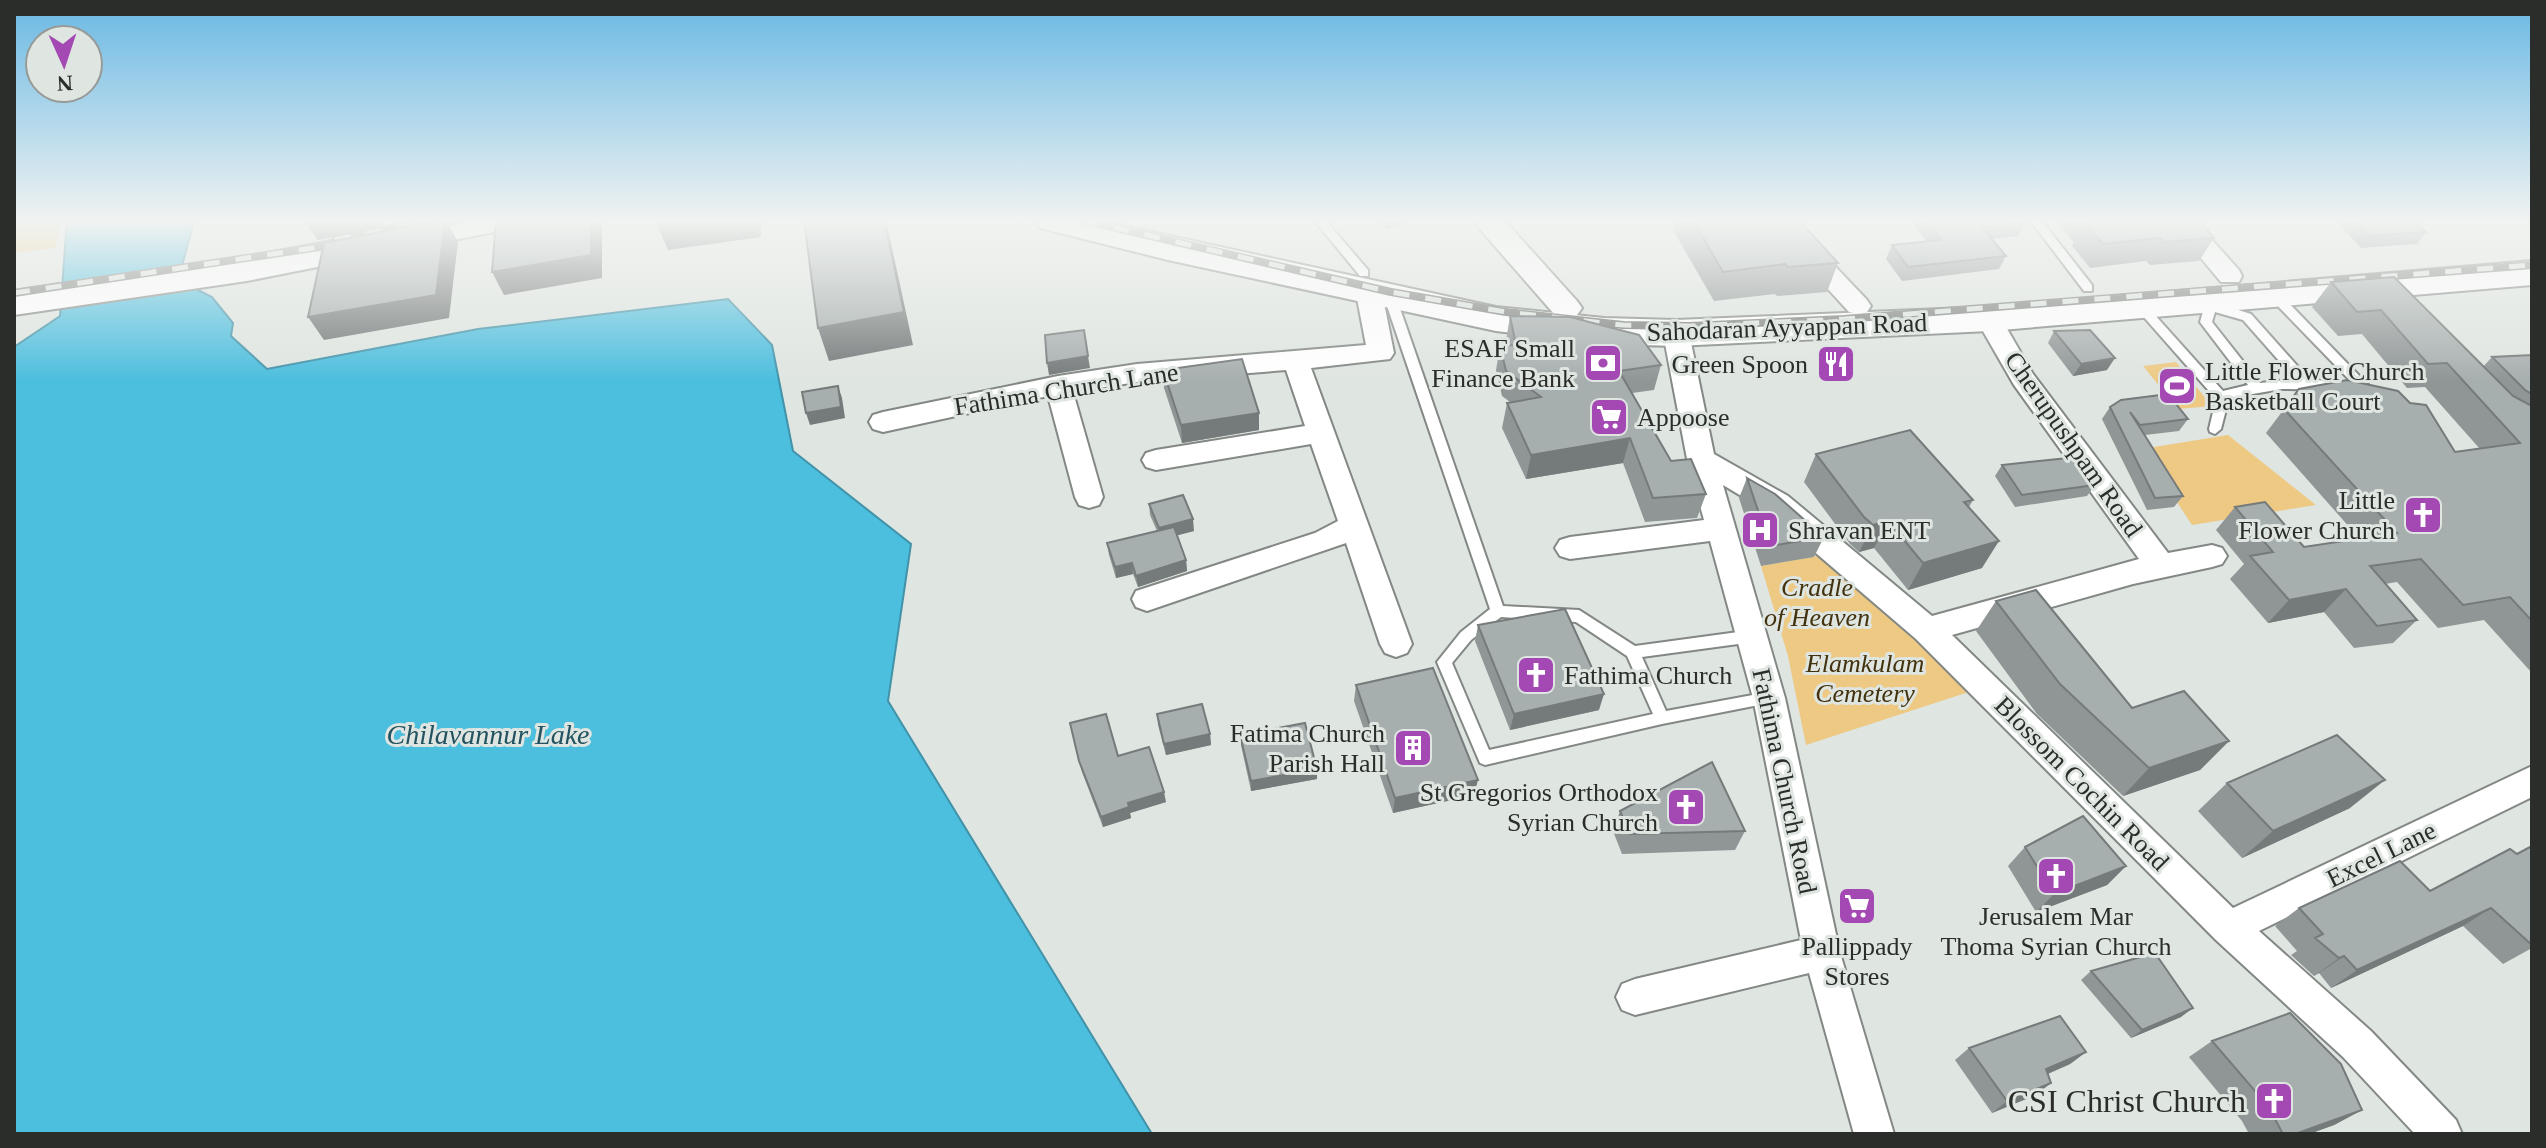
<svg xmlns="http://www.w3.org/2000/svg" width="2546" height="1148" viewBox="0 0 2546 1148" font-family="'Times New Roman',serif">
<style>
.green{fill:#edc984}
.water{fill:#4cbede;stroke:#4292a8;stroke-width:2}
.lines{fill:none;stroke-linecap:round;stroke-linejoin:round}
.service-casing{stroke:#838884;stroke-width:4}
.minor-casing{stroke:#838884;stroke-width:4}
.tertiary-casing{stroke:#838884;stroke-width:4}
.primary-casing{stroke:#838884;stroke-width:4}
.service{fill:#fff;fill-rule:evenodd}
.minor{fill:#fff;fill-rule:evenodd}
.tertiary{fill:#fff;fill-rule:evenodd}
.primary{fill:#fff;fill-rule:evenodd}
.rail-casing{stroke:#7a7e7a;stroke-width:8}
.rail{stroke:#dfe5e0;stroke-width:5;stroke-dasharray:16;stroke-linecap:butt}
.wall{fill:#909696}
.shaded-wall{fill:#757a7a}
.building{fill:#a7afae;stroke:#757a7a;stroke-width:2}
.labels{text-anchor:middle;stroke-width:6;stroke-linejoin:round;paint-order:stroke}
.street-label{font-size:26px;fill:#2b2d2b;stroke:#dfe5e0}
.poi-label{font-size:26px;fill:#2b2d2b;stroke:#dfe5e0;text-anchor:end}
.park-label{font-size:26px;font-style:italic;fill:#43320e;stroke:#dfe5e0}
.water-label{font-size:28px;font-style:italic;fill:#235361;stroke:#dfe5e0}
.near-poi-label{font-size:32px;fill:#2b2d2b;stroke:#dfe5e0;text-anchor:end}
</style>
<rect width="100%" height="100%" fill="#dfe5e0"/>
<path class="green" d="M14,220H61L55,248L14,253Z
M2176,362L2212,406L2178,409L2143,366Z
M2228,435L2316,505L2192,525L2142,449Z
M1829,554L1978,689L1806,745L1788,656L1761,566Z"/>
<path class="water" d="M67,220H199L194,222L178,280L212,297L233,323L231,336L267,369L478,329L728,299L772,345L793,451L911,544L888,701L1152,1134H14V347L60,316Z"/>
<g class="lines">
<defs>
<path id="service" d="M381,220H393V224L387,227L383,226Z
M1314,220H1325L1368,270V276H1360Z
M2030,220H2041L2092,285V291H2084Z
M1390,293L1396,297L1503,606L1579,610L1635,646L1753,630L1758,632L1760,636L1758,640L1753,642L1642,657L1666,711L1769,692L1774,694L1777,698L1774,702L1662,724L1485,765L1480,763L1437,662L1461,632L1490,609L1384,297ZM1501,617L1576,622L1627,656L1653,714L1489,750L1452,663L1471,640Z
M2276,293L2280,294L2374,391L2376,394L2374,397H2366L2272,300L2270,297Z
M2207,300L2251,314L2309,379L2342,383L2348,387L2346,390L2282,389L2229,398L2221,429L2215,434L2210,432L2209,429L2216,399L2135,307L2137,304H2145L2223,391L2248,385L2200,322L2204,308L2201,304ZM2215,312L2243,320L2295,379L2260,383L2212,322Z"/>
<path id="minor" d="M1765,220H1791L1867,300L1871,306L1867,312L1858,314L1849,312Z
M2169,220H2194L2239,270L2242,276L2239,282H2221Z
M1369,285L1378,287L1382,293L1394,353L1390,359L1311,368L1412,644L1407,653L1396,657L1385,653L1380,644L1346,543L1147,611L1136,607L1132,599L1136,591L1315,533L1338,521L1311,444L1156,470L1146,467L1142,460L1146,453L1156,450L1305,426L1286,370L1137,382L1073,392L1103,497L1099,505L1089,508L1079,505L1075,497L1048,396L883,432L873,429L869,422L873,415L883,412L1058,376L1137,364L1366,345L1356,293L1360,287Z
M1989,311L1998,313L2033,374L2168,553L2212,545L2222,548L2227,556L2222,564L2212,567L2133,584L1952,635L2233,908L2532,766V797L2259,931L2371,1031L2456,1120L2462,1134H2415L2343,1057L2216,940L1916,639L1768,512L1723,485L1785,698L1840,953L1894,1134H1854L1809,973L1635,1015L1622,1010L1616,997L1622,984L1635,979L1801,940L1753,698L1710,541L1570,559L1560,556L1555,548L1560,540L1570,537L1704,520L1687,459L1663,333L1667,327L1676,324L1685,327L1689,333L1714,454L1788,496L1932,616L2139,559L2014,385L1976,319L1980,313Z"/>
<path id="tertiary" d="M1472,220H1504L1577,301L1582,308L1577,315L1566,319L1555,315Z"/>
<path id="primary" d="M441,220H516L511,228L499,231L247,281L14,315V291L247,257Z
M1035,220H1097L1496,307L1604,318L1676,320L1989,307L2532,261V285L1989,331L1676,346L1604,344L1496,331L1168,260L1040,228Z"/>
</defs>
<use href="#service" class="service-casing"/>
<use href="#minor" class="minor-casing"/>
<use href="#tertiary" class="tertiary-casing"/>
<use href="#primary" class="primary-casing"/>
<use href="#service" class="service"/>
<use href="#minor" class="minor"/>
<use href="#tertiary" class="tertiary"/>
<use href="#primary" class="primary"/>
<defs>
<path id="rail" d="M1082,220L1391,292L1506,312L1623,325L1689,326L1844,319L2532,265
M425,227L457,220
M335,240L431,220
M14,293L346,243"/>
</defs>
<use href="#rail" class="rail-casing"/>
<use href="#rail" class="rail"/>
</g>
<path class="wall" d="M1378,220H1414L1386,229Z
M1675,220H1824L1802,224L1838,263L1827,292L1777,296L1775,294L1714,301L1673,230Z
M1911,220H2023L2025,223L2018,236L1992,239L2006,256L1999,269L1902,281L1886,259L1892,245L1926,241Z
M2059,220H2199L2214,238L2199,261L2150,265L2146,261L2090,268L2072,246L2074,243L2058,222Z
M2335,220H2415L2426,232L2417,244L2361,248Z
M2331,282L2483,367L2492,357L2532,355V673L2484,620L2438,628L2397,582L2385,584L2417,620L2393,643L2354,648L2324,612L2268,623L2230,579L2244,564L2216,530L2235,507L2304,547L2359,538L2266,433L2299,389L2455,452L2480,449L2425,387L2407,388L2362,334L2338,336L2312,307Z
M1510,316L1661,365L1654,390L1632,393L1671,461L1706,494L1697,518L1645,522L1623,463L1526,479L1502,428L1507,403L1510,402L1502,396L1496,370L1500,346L1507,345L1506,341Z
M2054,331L2107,370L2073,376L2048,343Z
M1163,370L1259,413V430L1182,443L1164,388Z
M2110,407L2188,419L2179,431L2145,435L2183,496L2174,507L2147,510L2102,419Z
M1816,454L1973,500L1969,507L1982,568L1908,590L1874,548L1859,552L1850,544L1804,482Z
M2002,465L2095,485L2087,496L2015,507L1995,476Z
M1747,478L1824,537L1814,557L1761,566L1739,498Z
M1149,504L1194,531L1177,535L1186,560L1187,571L1138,587L1133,574L1116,578L1109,555L1107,543L1157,531L1150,515Z
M1996,601L2132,708L2229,741L2200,770L2123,796L2037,714L1976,631Z
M1478,625L1599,710L1510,730L1475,641Z
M1356,685L1474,795L1393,813L1354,701Z
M1157,714L1210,734L1211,745L1166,755L1158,725Z
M1070,723L1118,756L1166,802L1130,813L1131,818L1103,827L1082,772Z
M1240,735L1317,769V779L1251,791L1241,745Z
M2227,783L2350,808L2242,858L2198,811Z
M1620,811L1745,831L1735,850L1622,854L1613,831Z
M2532,846V948L2503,964L2463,926L2331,988L2319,973L2314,976L2291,955L2297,951L2275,926L2299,908L2430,891L2517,854Z
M2025,847L2126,866L2107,885L2036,912L2008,866Z
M2091,971L2181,1017L2131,1038L2081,980Z
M2212,1041L2362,1110L2334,1125L2309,1134H2249L2242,1121L2189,1057Z
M1969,1048L2086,1052L2070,1064L2048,1074L2036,1095L1992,1113L1955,1060Z"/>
<path class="shaded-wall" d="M304,220H379L382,228L318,240Z
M392,220H423L395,226Z
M446,220L458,242L449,318L324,340L308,317Z
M591,220H602V278L504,295L492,272Z
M655,220H761V237L668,250Z
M884,220H886L913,345L829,361L818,328Z
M1387,220H1414L1386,229Z
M1801,220H1824L1799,224Z
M1088,356L1090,368L1049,375L1047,363Z
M2115,358L2107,370L2073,376L2081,364Z
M838,386L842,398L845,418L810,425L806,413Z
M1259,413V430L1182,443L1181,425Z
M1630,438L1623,463L1526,479L1531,455Z
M1193,519L1194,531L1160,540L1159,528Z
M1888,521L1874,548L1859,552L1873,525Z
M1999,541L1982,568L1908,590L1923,563Z
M1186,560L1187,571L1138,587L1136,576Z
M1132,563L1133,574L1116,578L1115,567Z
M2346,589L2324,612L2268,623L2289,600Z
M1604,694L1599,710L1510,730L1514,714Z
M1210,734L1211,745L1166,755L1164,744Z
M2229,741L2200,770L2123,796L2149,768Z
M1317,769V779L1251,791V781Z
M1478,780L1474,795L1393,813L1395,798Z
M2385,780L2350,808L2242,858L2273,831Z
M1164,792L1166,802L1130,813L1131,818L1103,827L1101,817L1128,803Z
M2126,866L2107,885L2036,912L2054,894Z
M2491,908L2463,926L2331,988L2357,970Z
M2344,956L2319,973L2314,976L2339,958Z
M2193,1008L2181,1017L2131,1038L2142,1030Z
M2086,1052L2070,1064L2031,1081L2046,1069Z
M2051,1083L2036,1095L1992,1113L2007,1101Z
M2362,1110L2334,1125L2309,1134H2295Z"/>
<path class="building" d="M439,220H445L436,295L308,317L324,243Z
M496,220H591V255L492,272Z
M804,220H884L904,312L818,328Z
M1693,220H1799L1838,263L1788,267L1785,264L1723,272Z
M1927,220H2023L2025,223L1982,227L2006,256L1908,267L1892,245L1941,240Z
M2087,220H2199L2214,238L2164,242L2160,238L2103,244L2084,223H2089Z
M2355,220H2415L2426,232L2370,236Z
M2394,277L2513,396L2532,406V621L2510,597L2463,605L2421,559L2370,566L2417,620L2377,626L2346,589L2289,600L2250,556L2273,552L2235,507L2265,502L2304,547L2397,533L2284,409L2299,389L2347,380L2398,391L2410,403L2426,405L2455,452L2520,443L2447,363L2428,364L2381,310L2357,312L2331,282Z
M1510,316L1570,317L1639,335L1661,365L1619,371L1671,461L1691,459L1706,494L1653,498L1630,438L1531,455L1507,403L1541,397L1506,371L1500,346L1516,345Z
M1084,330L1088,356L1047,363L1045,335Z
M2090,330L2115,358L2081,364L2054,331Z
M2532,355V394L2525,390L2492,357Z
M1242,359L1259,413L1181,425L1163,370Z
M838,386L841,407L806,413L802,392Z
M2168,394L2188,419L2140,425L2130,412L2183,496L2155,498L2110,407L2121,400Z
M1910,430L1973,500L1964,502L1999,541L1923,563L1888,521L1873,525L1864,517L1816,454Z
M2077,457L2095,485L2022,495L2002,465Z
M1747,478L1775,494L1824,537L1770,546Z
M1183,495L1193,519L1159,528L1149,504Z
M1174,527L1186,560L1136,576L1132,563L1115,567L1107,543Z
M2036,590L2132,708L2184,691L2229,741L2149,768L2060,684L1996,601Z
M1565,609L1604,694L1514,714L1478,625Z
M1433,668L1478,780L1395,798L1356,685Z
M1202,704L1210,734L1164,744L1157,714Z
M1106,714L1118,756L1149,747L1164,792L1128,803L1129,807L1101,817L1079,761L1070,723Z
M1305,723L1317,769L1251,781L1240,735Z
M2337,735L2385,780L2273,831L2227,783Z
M1712,762L1745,831L1630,834L1620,811Z
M2083,816L2126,866L2054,894L2025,847Z
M2532,846V945L2491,908L2357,970L2344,956L2339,958L2315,938L2323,934L2299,908L2400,861L2430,891L2510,849L2517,854Z
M2155,953L2193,1008L2142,1030L2091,971Z
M2290,1013L2341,1064L2362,1110L2295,1134H2283L2268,1106L2212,1041Z
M2060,1016L2086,1052L2046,1069L2051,1083L2007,1101L1969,1048Z"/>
<linearGradient id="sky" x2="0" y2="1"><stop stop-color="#69b8e4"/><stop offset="0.58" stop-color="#f1f3f1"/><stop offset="1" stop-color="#f1f3f1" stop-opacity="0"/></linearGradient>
<rect width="2546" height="381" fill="url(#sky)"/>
<defs>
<symbol id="bank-square" viewBox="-11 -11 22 22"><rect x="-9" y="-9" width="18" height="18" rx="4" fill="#a448b3" stroke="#dfe5e0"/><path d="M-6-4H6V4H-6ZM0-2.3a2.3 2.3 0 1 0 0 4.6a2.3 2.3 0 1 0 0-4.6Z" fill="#fff"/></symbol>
<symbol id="restaurant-square" viewBox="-11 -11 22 22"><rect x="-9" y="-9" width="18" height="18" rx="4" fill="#a448b3" stroke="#dfe5e0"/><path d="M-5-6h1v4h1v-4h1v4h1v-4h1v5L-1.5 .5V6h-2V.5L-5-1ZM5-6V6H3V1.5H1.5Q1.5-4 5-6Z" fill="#fff"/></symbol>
<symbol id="stadium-square" viewBox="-11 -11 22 22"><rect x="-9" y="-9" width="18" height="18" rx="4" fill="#a448b3" stroke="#dfe5e0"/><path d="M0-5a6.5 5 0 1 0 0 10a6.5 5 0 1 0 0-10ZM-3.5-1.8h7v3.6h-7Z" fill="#fff"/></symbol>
<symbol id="supermarket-square" viewBox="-11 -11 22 22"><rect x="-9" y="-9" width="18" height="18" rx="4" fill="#a448b3" stroke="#dfe5e0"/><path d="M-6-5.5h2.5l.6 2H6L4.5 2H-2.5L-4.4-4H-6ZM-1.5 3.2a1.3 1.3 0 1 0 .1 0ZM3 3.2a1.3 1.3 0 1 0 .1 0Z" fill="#fff"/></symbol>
<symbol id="church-square" viewBox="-11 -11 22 22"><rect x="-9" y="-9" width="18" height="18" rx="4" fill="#a448b3" stroke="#dfe5e0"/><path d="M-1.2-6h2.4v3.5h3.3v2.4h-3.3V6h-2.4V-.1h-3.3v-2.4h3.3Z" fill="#fff"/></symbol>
<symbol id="hospital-square" viewBox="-11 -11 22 22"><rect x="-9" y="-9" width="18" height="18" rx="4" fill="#a448b3" stroke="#dfe5e0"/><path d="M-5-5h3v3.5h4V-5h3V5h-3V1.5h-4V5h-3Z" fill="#fff"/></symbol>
<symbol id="building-square" viewBox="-11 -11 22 22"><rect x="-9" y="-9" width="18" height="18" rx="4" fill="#a448b3" stroke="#dfe5e0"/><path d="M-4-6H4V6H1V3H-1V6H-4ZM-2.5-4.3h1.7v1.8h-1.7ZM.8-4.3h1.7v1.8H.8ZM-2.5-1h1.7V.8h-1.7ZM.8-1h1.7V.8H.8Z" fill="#fff"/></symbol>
</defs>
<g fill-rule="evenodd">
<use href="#bank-square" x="1581" y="341" width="44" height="44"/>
<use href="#restaurant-square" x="1814" y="342" width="44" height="44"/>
<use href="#stadium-square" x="2155" y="364" width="44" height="44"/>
<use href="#supermarket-square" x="1587" y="395" width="44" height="44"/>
<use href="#church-square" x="2401" y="493" width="44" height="44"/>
<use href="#hospital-square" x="1738" y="508" width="44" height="44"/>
<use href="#church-square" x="1514" y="653" width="44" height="44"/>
<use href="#building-square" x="1391" y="726" width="44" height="44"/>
<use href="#church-square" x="1664" y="785" width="44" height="44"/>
<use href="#church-square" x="2034" y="854" width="44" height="44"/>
<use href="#supermarket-square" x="1835" y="884" width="44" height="44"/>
<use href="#church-square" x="2252" y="1079" width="44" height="44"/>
</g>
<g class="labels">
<g class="street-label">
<text transform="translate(1787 327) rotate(-2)" y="9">Sahodaran Ayyappan Road</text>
<text transform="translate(1066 389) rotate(-9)" y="9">Fathima Church Lane</text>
<text transform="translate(2074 444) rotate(55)" y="9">Cherupushpam Road</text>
<text transform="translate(1785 781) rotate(78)" y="9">Fathima Church Road</text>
<text transform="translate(2082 783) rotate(45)" y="9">Blossom Cochin Road</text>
<text transform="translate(2381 854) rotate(-26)" y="9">Excel Lane</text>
</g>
<g class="poi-label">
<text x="1575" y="357">ESAF Small<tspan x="1575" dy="30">Finance Bank</tspan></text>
<text x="1808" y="373">Green Spoon</text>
<text x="2205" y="380" text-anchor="start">Little Flower Church<tspan x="2205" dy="30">Basketball Court</tspan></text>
<text x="1637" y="426" text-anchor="start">Appoose</text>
<text x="2395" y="509">Little<tspan x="2395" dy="30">Flower Church</tspan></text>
<text x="1788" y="539" text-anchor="start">Shravan ENT</text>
<text x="1564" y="684" text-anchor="start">Fathima Church</text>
<text x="1385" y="742">Fatima Church<tspan x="1385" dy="30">Parish Hall</tspan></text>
<text x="1658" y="801">St Gregorios Orthodox<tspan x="1658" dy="30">Syrian Church</tspan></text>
<text x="2056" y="925" text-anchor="middle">Jerusalem Mar<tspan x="2056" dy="30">Thoma Syrian Church</tspan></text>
<text x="1857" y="955" text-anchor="middle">Pallippady<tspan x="1857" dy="30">Stores</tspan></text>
</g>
<g class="park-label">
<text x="1817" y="596">Cradle<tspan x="1817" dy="30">of Heaven</tspan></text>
<text x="1865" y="672">Elamkulam<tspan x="1865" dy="30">Cemetery</tspan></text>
</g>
<g class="water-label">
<text x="488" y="744">Chilavannur Lake</text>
</g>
<g class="near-poi-label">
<text x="2246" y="1112">CSI Christ Church</text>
</g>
</g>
<rect width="2546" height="1148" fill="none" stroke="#2b2d2b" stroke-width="32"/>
<g transform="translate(64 64) rotate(177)"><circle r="38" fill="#dfe5e0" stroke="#979b98" stroke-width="2"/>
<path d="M0-6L14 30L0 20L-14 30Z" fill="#a448b3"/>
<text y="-12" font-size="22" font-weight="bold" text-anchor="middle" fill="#2b2d2b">N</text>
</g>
</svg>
